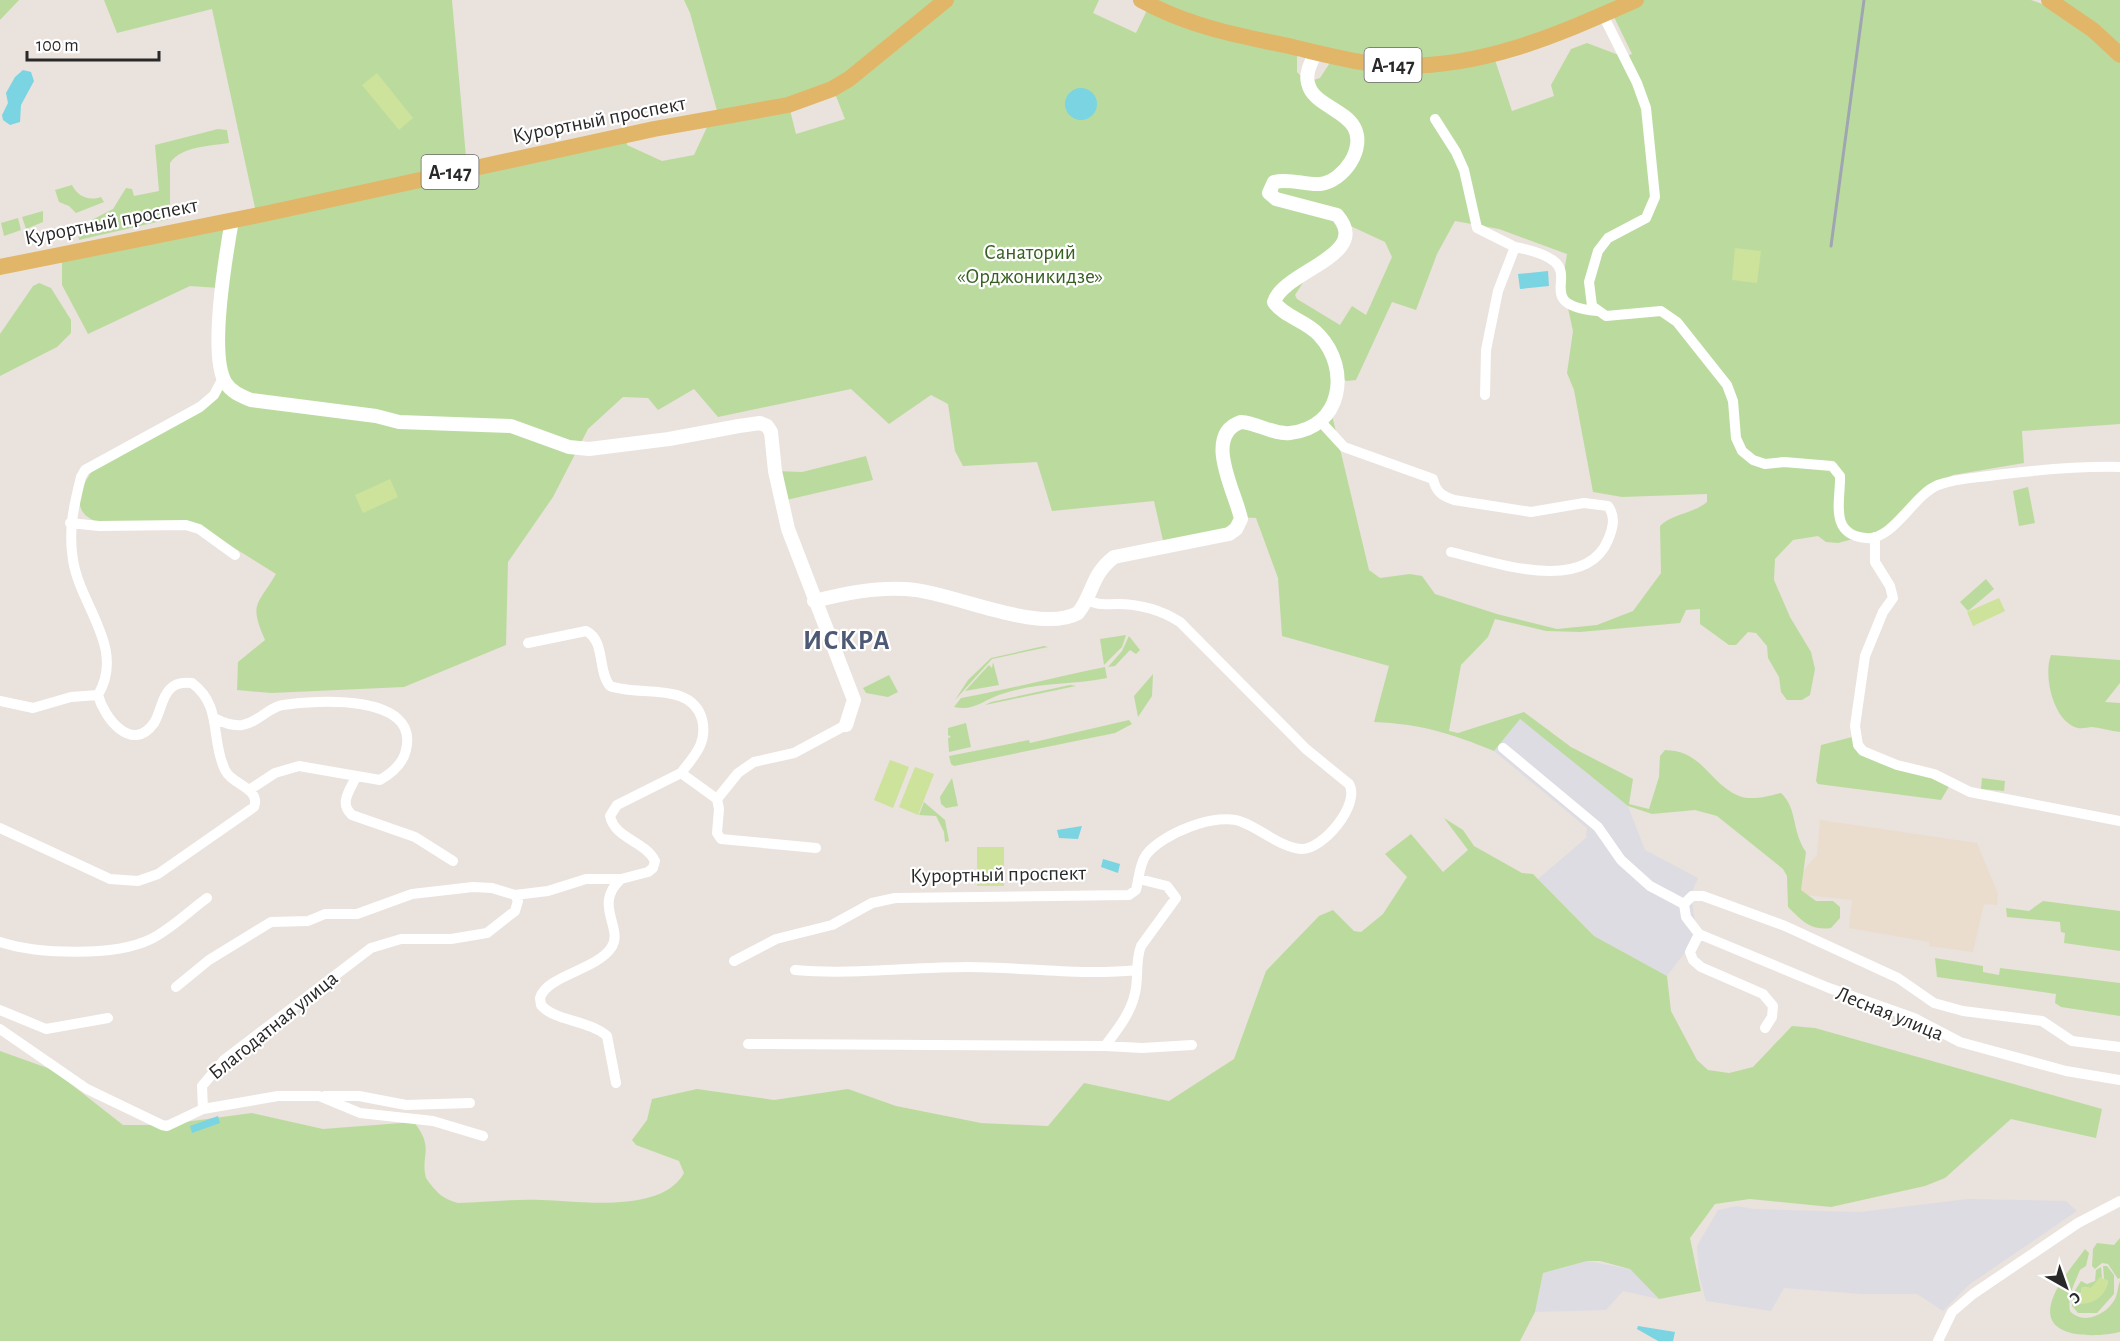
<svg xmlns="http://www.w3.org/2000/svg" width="2120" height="1341" viewBox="0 0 2120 1341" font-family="'Alegreya Sans',sans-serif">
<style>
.industrial{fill:#dddce3}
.education{fill:#eaddcd}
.green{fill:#bbdb9e;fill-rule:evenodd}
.pitch{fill:#cde29b}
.water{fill:#7ad4e2}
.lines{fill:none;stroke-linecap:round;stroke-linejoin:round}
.street{stroke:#fff;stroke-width:10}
.secondary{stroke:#fff;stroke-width:14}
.primary{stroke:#e2b669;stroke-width:16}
.rail{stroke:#a0a5b2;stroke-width:3}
.labels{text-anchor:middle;stroke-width:4.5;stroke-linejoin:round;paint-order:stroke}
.shield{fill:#fff;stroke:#696969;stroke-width:1.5}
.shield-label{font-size:20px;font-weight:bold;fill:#292929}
.street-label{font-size:21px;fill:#292929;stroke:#fff}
.park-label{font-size:21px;fill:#365f21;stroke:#fff}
.district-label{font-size:27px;font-weight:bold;letter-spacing:1.5px;fill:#4e5a75;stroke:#fff}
</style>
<rect width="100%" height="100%" fill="#eae2dc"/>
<path class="industrial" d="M1520,718L1628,806L1645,850L1698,878L1691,894L1695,923L1694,940L1667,976L1594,936L1538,879L1586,838L1587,828L1494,751Z
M1968,1199L2066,1201L2077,1211L1970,1284L1943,1311L1917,1294H1862L1784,1288L1771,1311L1706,1301L1699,1275L1697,1246L1718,1210L1737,1206L1753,1209L1860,1212Z
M1587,1261L1630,1269L1659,1299L1623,1291L1606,1310L1535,1312L1543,1273Z"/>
<path class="education" d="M1820,820L1977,843L1998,894L1997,905L1984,904L1973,952L1929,946V942L1849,928L1852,900L1805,895L1801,890L1803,871L1817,855Z"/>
<path class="green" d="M0,0H19L0,20Z
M104,0H452L467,168L627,139V145L662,161L694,155L708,125L719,118L690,13L684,0H1099L1093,13L1136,33L1150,4L1142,0H2031L2048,6L2120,58V424L2022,431L2024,463L1953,475L1933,484L1890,529L1838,543L1826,542L1818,536L1793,540L1775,559L1774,580L1790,617L1811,652L1815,669L1810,695L1802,700H1787L1781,692L1779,677L1768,658L1767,646L1756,633L1748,632L1736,645H1729L1700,624V609L1686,610L1680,623L1580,632L1546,631L1495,619L1488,637L1461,665L1449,731L1458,733L1524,712L1571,747L1633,779L1629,804L1649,809L1659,777L1660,756L1665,750C1704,751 1708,783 1739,796C1752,801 1768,796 1781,793C1798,809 1791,830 1806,852L1801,890L1816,901H1833L1840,907V918L1831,928C1811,931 1802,921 1788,907L1787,876L1783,869L1717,816L1695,810L1652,814L1628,806L1520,719L1494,751C1450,733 1421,724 1374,722L1389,666L1282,636L1278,578L1256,518L1236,517L1227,528L1164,545L1154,501L1052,511L1037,462L963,466L955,451L948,404L931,395L889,424L851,389L718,417L694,389L658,410L648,398L623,397L588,429L553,497L508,562L506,645L404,687L271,693L237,690L238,662L265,640C249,603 257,606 276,574L201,527L95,521C68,510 82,484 95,467L200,408L223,380L219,288L190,286L88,334L62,285V257L257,217L212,9L117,33ZM1614,17L1632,54L1624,57L1587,43L1571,49L1551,85L1554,96L1512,111L1493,54ZM1297,47L1335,55L1320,78L1307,82L1297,72ZM834,91L845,119L796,134L789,106ZM1455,221L1499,229L1567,254L1564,272L1565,294L1573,331L1567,373L1574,390L1593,492L1622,497L1707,494V502C1693,514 1673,513 1660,526L1661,573L1633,611L1597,625L1557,629L1497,614L1435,594L1422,576L1410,574L1380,578L1369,570L1331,411L1340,376L1346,381L1356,380L1392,302L1416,310L1437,254ZM1344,223L1385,242L1392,257L1366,315L1352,306L1340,325L1297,299L1295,295L1309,273L1345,230Z
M2048,0H2120V50Z
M218,129L227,130L229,143C211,146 181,146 170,163V219L79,240L77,230L80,226L113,209L126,188L132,189L134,196L159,191L155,145Z
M72,185C78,197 89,201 101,197L104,202L76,213L69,206L59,202L55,190Z
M43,211V222L26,229L22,217Z
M18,218L21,230L4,236L1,223Z
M39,283L51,288L71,320V333L57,347L0,376V334L33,286Z
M866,456L873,480L782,501L775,471L802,472Z
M2028,487L2035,523L2019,526L2013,491Z
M1986,579L1994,589L1968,611L1960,602Z
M1126,635L1122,647L1104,665L1100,639Z
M1129,636L1140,650L1136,654L1130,650L1115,666L1108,667L1122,651Z
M1044,646L1048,647L992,659L955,700L968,680L991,658Z
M2051,655L2120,660V683L2105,702L2120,703V732C2111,731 2101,728 2092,727C2088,727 2082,729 2078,728C2053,722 2043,675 2051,655Z
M993,662L999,685L965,691L989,665L992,668Z
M1105,667L1107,678C1073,685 1036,682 1002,694C985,699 973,712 954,707L961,698C1011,689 1055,677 1105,667Z
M1153,674L1152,696L1138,717L1134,696Z
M889,675L898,692L888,697L866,693L863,688Z
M1070,685L1076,686L985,705L991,702Z
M1129,720L1132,724L1115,733L954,766L951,764L949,756L1029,740L1030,743Z
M966,723L971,747L949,752L948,738L951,737L948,735V728Z
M1856,736L1858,745L1951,783L1941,800L1818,784L1816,781L1821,745Z
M952,778L958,806L946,808L941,804L940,797Z
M1982,778L2005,781L2004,791L1981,789Z
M924,802L945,820L949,841L945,842L944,832L936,816L919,815Z
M1444,818L1463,830L1474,846L1522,873L1533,874L1594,936L1667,976L1671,1011L1697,1060L1708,1070L1729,1073L1753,1067L1792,1026L1815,1028L2102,1109L2096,1138L2011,1119L1945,1178L1925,1186L1831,1207L1750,1199L1715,1204L1690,1238L1701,1291L1659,1299L1630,1269L1600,1261H1587L1543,1273L1535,1312L1520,1341H0V1051L53,1070L123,1125H162L252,1113L323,1129L414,1122C435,1149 420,1154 426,1178C435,1191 442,1199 458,1203C485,1202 513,1199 541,1200C579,1201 662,1214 684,1173L679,1161L636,1145L632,1140L647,1120L652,1099L697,1089L774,1100L848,1089L896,1106L981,1123L1048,1126L1084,1083L1169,1101L1234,1059L1266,971L1319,916L1333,910L1354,931L1361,932L1383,914L1407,877L1385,854L1411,834L1443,872L1468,850Z
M2043,901L2120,911V951L2064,943L2065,933L2061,932L2060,922L2007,917L2006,908L2029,911Z
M1935,958L1983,966V972L1999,975L2000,968L2120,983V1016L2061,1007L2055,1003L2056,994L1937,977Z
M2120,1238V1278L2118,1279L2108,1264L2102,1263L2095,1269L2092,1266L2093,1249L2097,1243L2114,1245Z
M2085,1249L2089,1253L2086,1266L2080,1270C2075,1283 2067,1295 2070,1311C2084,1326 2107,1314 2115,1299C2118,1293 2118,1285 2120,1281V1332C2100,1337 2042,1341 2051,1304C2056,1284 2073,1266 2085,1249Z
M2103,1266H2107L2114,1275V1294L2097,1313H2078L2072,1306L2073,1295H2081L2080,1304C2093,1299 2105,1297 2108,1281L2104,1279Z
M2101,1267L2102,1278L2091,1288L2082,1287L2081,1293L2074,1292L2081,1281L2087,1284L2095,1281L2096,1270Z"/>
<path class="pitch" d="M377,73L413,118L399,130L362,85Z
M1735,248L1761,251L1757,283L1732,280Z
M390,479L398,497L363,513L355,495Z
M1999,598L2005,611L1973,626L1967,612Z
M890,760L909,767L893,808L874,800Z
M915,767L934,774L918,815L899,807Z
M977,847H1004V886H977Z
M2100,1277L2108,1281C2105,1297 2095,1303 2080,1304L2082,1287L2091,1288Z"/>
<path class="water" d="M23,70L31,72L34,81L21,105L20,122L10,125L3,120L2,115L8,103L6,93L15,77Z
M1065 104a16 16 0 1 1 32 0a16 16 0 1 1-32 0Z
M1548,271L1549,286L1520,289L1518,274Z
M1082,826L1078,839L1059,838L1057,830Z
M1103,859L1120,864L1118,873L1101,867Z
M218,1116L220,1123L192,1133L190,1126Z
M1638,1326L1675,1332L1673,1341H1658L1637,1329Z"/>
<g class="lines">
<path class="street" d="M1603,15L1637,83L1646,108L1655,197L1646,218L1608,238L1598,251L1589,282L1592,306L1606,316L1661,311L1677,322L1727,385L1733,401L1736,438L1742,451L1753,460L1765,464L1784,462L1832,466L1840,476C1841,499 1828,535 1866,538C1893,541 1913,495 1938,485C1957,478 1976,478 1996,475C2037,470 2079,466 2120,467
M1435,119L1456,152L1464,170L1477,228L1515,247
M1485,395L1486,350L1498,291L1515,247C1526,249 1546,254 1555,262C1574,279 1537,305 1597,311
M1321,422L1344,447L1433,479C1436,492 1442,496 1454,500L1531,512L1584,503L1608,506C1616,517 1613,528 1608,540C1585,595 1494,562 1451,552
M70,523L99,526L186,525L199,529L235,555
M1875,537V562L1890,586L1893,598L1883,612L1865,656L1855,726L1858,745L1863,751L1897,765L1934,774L1970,792L2120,821
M528,643L586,631C606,641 597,671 610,686C639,697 691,681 702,719C708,743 694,756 681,773
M0,701L33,708L71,697L98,695
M216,719C224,723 232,726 242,725C258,723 268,707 283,705C315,700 420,693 406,750C403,764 392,773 380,780L299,766L275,773L249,790
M1503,748L1598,827L1621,860L1650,886L1684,904
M356,777C349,792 339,803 352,815L415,837L453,861
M0,828L110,879L138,881L158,874L254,807C261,788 232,785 225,770C210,739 223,706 192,683C184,682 176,682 170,689C161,698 161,712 154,723C132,754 104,718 98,695C126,648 80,606 73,560C68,530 74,505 81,477L85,470L200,407L214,395L223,378
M816,848L721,839L717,833L719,809L717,799L738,773L754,762L794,753L846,725
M1699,934L1690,952L1693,960L1701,967L1763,994L1773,1006L1772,1017L1765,1028
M0,942C37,954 115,957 151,939C171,929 189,911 207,898
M734,961L776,939L832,925L872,903L895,898L1129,895L1136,890C1139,879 1139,865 1146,855C1161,834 1218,811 1242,822C1261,829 1280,847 1301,849C1323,850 1361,804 1349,784L1306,749L1180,622C1161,610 1141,604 1117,604C1104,604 1098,606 1086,599
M795,970C853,975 910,967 968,967C1026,967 1079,976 1137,970
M176,987L209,960L271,922L308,921L325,914H357L412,894L473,887L492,888L515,895L548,891L586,879H621L648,872L653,868L655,861C645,841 615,839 610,816L617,805L681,773L717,799
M0,1010L46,1029L108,1018
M0,1029L87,1089L162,1125L167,1126L203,1109L278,1096H319L360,1113L433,1121L483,1136
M748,1044L1105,1046C1117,1030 1131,1013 1135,993C1139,977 1135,961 1141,946L1176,898L1167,886L1139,879
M1105,1046L1142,1048L1192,1045
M2120,1047L2072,1041L2042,1021L1963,1011L1934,1003L1898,978L1785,926L1703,896H1692L1684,904L1686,917L1699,934L1829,988L1914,1018L1960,1042L2066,1071L2120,1080
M616,1083L607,1036C589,1020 554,1021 541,1005L540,998C546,976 596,970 611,948C625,929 592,905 621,879
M325,1096H359L406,1105L470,1103
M203,1109L202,1086L224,1060L371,948L401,939H451L487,933L515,911L518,901L515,895
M1938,1341L1952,1312L1973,1294L2078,1223L2120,1201"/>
<path class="secondary" d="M232,220C226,254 209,353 225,382C231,392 241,396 251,400L376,416L399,422L511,426L569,447L589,449L669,439L739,426L760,423L767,426L771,432L775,471L788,529L854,700L846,725
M814,601C843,594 874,587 905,589C952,591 1038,635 1078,613C1094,593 1090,576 1114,557L1229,534L1236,529L1241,519C1236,493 1202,435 1241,422C1258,423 1274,435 1290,433C1342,428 1351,369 1319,335C1307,321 1284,317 1274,302C1284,270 1373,256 1337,215L1276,199L1269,193L1274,182C1290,178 1304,185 1320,184C1344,181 1366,148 1354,127C1344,109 1312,104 1308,83C1305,72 1312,61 1316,52"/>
<path class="primary" d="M1141,0C1186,25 1234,35 1284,45C1316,52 1350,62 1383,65C1474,72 1555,36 1636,0
M2049,0L2093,30L2120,55
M0,267L264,214L654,129L788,105L832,89L849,79L946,0"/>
<path class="rail" d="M1831,246L1864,0"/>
</g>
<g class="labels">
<g class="shield">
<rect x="1364.5" y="48" width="57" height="34" rx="4.5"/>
<rect x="421.5" y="155" width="57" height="34" rx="4.5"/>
</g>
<g class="shield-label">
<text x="1393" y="72">А-147</text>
<text x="450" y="179">А-147</text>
</g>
<g class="street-label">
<text transform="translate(599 119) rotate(-11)" y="7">Курортный проспект</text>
<text transform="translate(111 221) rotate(-11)" y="7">Курортный проспект</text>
<text transform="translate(998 874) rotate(-1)" y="7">Курортный проспект</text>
<text transform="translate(1890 1013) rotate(22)" y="7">Лесная улица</text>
<text transform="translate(273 1025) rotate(-39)" y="7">Благодатная улица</text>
</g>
<g class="park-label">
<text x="1030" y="259">Санаторий<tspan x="1030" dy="24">«Орджоникидзе»</tspan></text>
</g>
<g class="district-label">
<text x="847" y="649">ИСКРА</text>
</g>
</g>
<g transform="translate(2066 1287) rotate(140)" stroke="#ffffff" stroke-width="4.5" paint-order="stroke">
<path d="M0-4.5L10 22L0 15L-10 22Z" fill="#292929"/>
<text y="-9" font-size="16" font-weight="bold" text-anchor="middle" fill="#292929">С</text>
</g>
<path d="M27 51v9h132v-9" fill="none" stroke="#292929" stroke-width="3"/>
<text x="36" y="51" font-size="18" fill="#292929" stroke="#ffffff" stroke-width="4.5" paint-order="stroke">100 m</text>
</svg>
